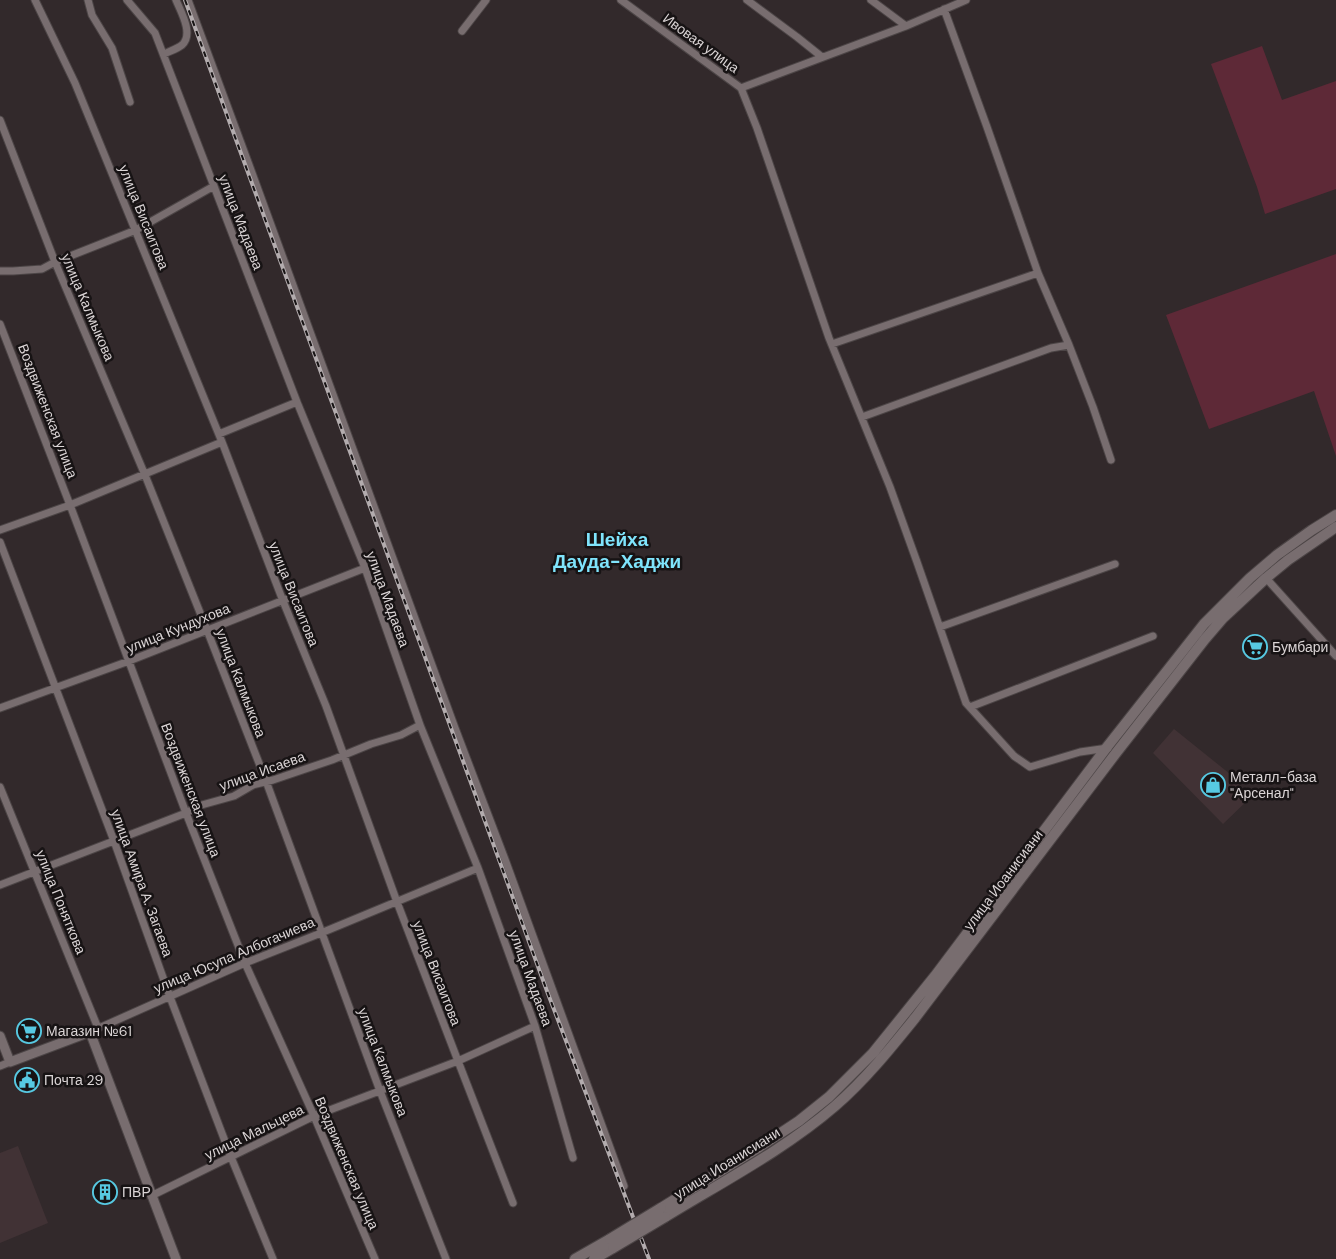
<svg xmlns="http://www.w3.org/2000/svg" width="1336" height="1259" viewBox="0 0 1336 1259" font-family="'DM Sans',sans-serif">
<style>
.built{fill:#413235}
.green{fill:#5e2937}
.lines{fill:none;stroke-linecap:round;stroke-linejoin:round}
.minor-casing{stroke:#4c4546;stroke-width:9}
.tertiary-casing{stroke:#4c4546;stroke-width:11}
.secondary-casing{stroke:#4c4546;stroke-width:12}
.minor{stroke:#786d6f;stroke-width:7}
.tertiary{stroke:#786d6f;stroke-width:9}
.secondary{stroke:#786d6f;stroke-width:10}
.rail-casing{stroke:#b3acae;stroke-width:4}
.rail{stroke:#171314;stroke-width:2;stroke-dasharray:5.5;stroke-linecap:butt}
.secondary-bridge-casing{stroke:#4c4546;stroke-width:12;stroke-linecap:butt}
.secondary-bridge{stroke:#786d6f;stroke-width:10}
.labels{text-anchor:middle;stroke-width:5;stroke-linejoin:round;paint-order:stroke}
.street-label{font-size:14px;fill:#dbd5d6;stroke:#171314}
.poi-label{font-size:14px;fill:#dbd5d6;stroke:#171314;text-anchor:start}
.district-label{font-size:19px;font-weight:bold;fill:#7fe4fc;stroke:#171314}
</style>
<rect width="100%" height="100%" fill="#32292b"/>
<path class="built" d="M1174,729L1230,774L1251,797L1223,824L1153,753Z
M18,1146L48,1223L0,1243V1153Z"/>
<path class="green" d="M1262,46L1282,100L1336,81V189L1265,214L1257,187L1211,64Z
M1336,254V456L1314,391L1209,429L1166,315Z"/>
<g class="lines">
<defs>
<path id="minor" d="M35,0L75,83L222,442L283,601L326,706L397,902L458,1061L513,1203
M88,0L92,15L112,48L130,102
M127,0L155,33L297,402L365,568L420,725L478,868L535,1026L573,1158
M188,0L252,173L455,728L506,862L624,1186
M621,0L741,88
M747,0L797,37L822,57
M871,0L906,26
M944,9L987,127L1038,273L1069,345L1093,407L1111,460
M462,31L486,0
M164,54C170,51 177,49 182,45C194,34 181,12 176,0
M741,88L757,128L829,338L890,487L917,562L966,703L1014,756L1030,767L1080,752L1108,748
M741,88L906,26L966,0
M0,120L55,262L145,475L207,630L266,781L380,1091L446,1259
M0,271H13L42,269L55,262L136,230L214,186
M0,324L70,505L186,813L245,963L314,1116L375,1259
M832,344L1038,273
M862,417L1051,348L1069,345
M219,434L297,402
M0,530L70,505L222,442
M0,542L114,841L170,997L231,1157L273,1259
M1266,578L1336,656
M940,627L1115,564
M970,707L1153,636
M0,708L129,661L365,568
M0,787L98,1028
M0,885L186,813L198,806L234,796L253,785L273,780L332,760L371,744L401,735L420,725
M90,1032L245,963L321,933L478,868
M0,1066L10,1062
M151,1196L314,1116L458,1061L535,1026"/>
<path id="tertiary" d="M0,1036L10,1062L90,1032L176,1259"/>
<path id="secondary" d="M661,1208L758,1148L799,1121L829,1097L873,1053L935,976L1107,747L1204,624L1250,578L1277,555L1312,530L1336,515
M665,1217C722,1182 784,1150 835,1106C865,1080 890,1049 915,1018L1116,753L1205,639L1223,618L1266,578L1288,560L1336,527
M575,1259L610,1239
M594,1259L613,1248"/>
</defs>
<use href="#minor" class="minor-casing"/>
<use href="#tertiary" class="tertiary-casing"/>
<use href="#secondary" class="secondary-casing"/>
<use href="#minor" class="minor"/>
<use href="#tertiary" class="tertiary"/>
<use href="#secondary" class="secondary"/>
<defs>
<path id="rail" d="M185,0L547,991L649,1259"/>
</defs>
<use href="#rail" class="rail-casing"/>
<use href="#rail" class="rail"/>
<defs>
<path id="secondary-bridge" d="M610,1239L661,1208
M613,1248L665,1217"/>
</defs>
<use href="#secondary-bridge" class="secondary-bridge-casing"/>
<use href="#secondary-bridge" class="secondary-bridge"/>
</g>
<defs>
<symbol id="supermarket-ring" viewBox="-11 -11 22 22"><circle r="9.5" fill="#171314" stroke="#57c9e2" stroke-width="1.5"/><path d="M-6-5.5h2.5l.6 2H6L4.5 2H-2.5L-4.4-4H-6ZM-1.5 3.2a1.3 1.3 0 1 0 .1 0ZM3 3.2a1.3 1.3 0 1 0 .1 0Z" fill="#57c9e2"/></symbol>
<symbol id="shop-ring" viewBox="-11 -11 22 22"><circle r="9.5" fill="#171314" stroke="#57c9e2" stroke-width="1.5"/><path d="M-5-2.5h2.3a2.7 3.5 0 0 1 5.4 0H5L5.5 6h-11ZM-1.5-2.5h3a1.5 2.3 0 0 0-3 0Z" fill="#57c9e2"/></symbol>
<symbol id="civic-ring" viewBox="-11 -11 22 22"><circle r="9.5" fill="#171314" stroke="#57c9e2" stroke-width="1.5"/><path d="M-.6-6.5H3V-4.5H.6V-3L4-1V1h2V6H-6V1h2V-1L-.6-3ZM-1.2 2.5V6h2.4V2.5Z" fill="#57c9e2"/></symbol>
<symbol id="building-ring" viewBox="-11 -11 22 22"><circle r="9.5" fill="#171314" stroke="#57c9e2" stroke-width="1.5"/><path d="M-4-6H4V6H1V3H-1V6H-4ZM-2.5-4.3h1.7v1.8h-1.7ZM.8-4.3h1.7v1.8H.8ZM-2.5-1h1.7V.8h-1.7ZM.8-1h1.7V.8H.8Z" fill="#57c9e2"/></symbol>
</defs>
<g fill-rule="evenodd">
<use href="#supermarket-ring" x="1241" y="633" width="28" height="28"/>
<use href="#shop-ring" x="1199" y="771" width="28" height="28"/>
<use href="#supermarket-ring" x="15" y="1017" width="28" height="28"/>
<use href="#civic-ring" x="13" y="1066" width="28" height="28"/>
<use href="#building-ring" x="91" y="1178" width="28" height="28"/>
</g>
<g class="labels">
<g class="street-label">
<text transform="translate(701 43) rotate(36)" y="5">Ивовая улица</text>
<text transform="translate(144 217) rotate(68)" y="5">улица Висаитова</text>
<text transform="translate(241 222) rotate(69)" y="5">улица Мадаева</text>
<text transform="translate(88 307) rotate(67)" y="5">улица Калмыкова</text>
<text transform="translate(48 411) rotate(69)" y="5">Воздвиженская улица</text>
<text transform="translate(294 594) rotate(68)" y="5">улица Висаитова</text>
<text transform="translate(388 599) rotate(70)" y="5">улица Мадаева</text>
<text transform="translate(178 628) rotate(-22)" y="5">улица Кундухова</text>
<text transform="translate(241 683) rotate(69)" y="5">улица Калмыкова</text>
<text transform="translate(262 771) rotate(-20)" y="5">улица Исаева</text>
<text transform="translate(191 790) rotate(69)" y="5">Воздвиженская улица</text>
<text transform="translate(1003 880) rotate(-53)" y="5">улица Иоанисиани</text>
<text transform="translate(142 883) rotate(70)" y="5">улица Амира А. Загаева</text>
<text transform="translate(61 902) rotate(68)" y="5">улица Поняткова</text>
<text transform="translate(234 955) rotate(-23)" y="5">улица Юсупа Албогачиева</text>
<text transform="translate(437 973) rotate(69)" y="5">улица Висаитова</text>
<text transform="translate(531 978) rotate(70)" y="5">улица Мадаева</text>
<text transform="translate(383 1062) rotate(69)" y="5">улица Калмыкова</text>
<text transform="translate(254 1132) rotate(-26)" y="5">улица Мальцева</text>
<text transform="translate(347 1163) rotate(67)" y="5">Воздвиженская улица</text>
<text transform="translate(727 1163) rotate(-32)" y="5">улица Иоанисиани</text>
</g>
<g class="poi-label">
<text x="1272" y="652">Бумбари</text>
<text x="1230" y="782">Металл-база<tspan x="1230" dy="16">"Арсенал"</tspan></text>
<text x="46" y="1036">Магазин №61</text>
<text x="44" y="1085">Почта 29</text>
<text x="122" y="1197">ПВР</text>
</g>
<g class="district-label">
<text x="617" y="546">Шейха<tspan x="617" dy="22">Дауда-Хаджи</tspan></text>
</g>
</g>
</svg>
